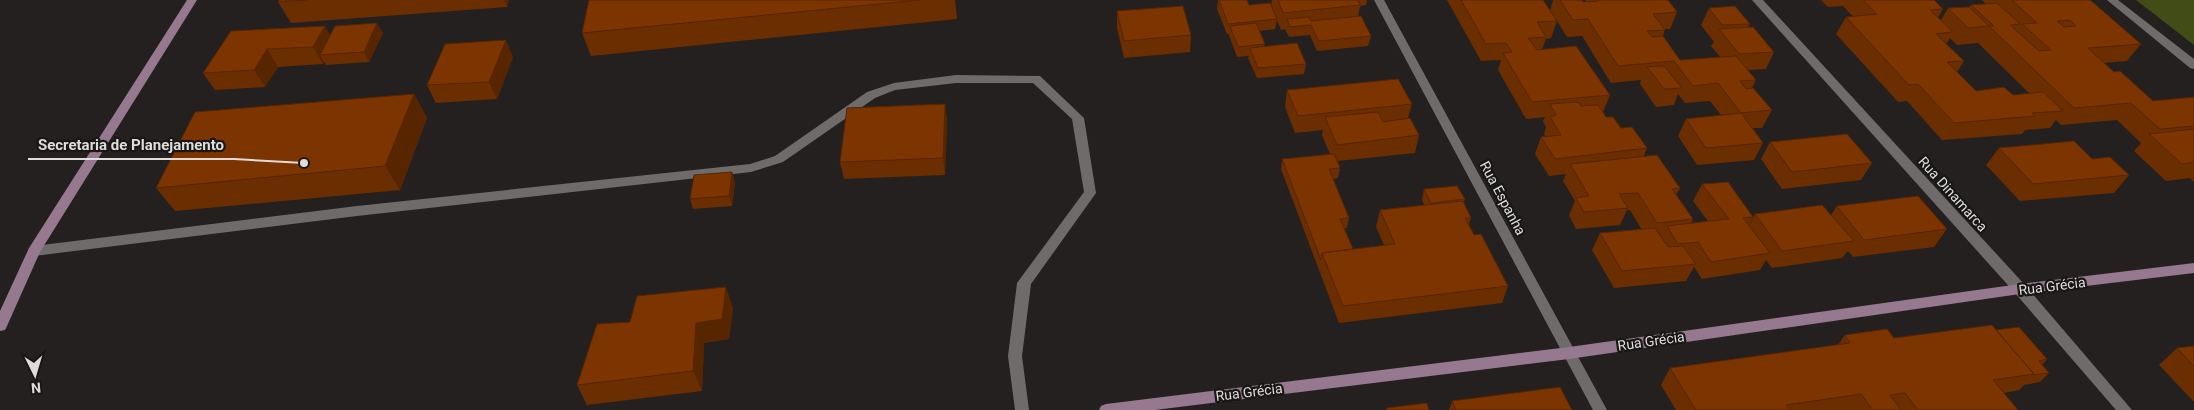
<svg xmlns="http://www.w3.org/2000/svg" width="2194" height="410" viewBox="0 0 2194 410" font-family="Roboto,sans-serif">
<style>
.green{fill:#414c17}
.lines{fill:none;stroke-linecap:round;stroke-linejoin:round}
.lane{fill:#6e6b6a;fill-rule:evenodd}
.street{fill:#6e6b6a;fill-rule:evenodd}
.secondary{fill:#96798e;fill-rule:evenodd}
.wall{fill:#6b2e00;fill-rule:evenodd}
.shaded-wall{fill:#572500}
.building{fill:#7c3500;stroke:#572500;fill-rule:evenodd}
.labels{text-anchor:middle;stroke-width:4.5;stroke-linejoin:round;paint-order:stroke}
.street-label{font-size:14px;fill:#dfdddc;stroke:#191716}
.leader{fill:none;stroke:#dfdddc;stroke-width:2}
.callout-dot{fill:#dfdddc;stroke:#191716;stroke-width:2}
.callout-label{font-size:15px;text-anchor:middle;font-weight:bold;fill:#dfdddc;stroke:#191716;stroke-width:4.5;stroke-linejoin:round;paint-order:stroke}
</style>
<rect width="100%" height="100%" fill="#23201f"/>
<path class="green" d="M2136,0H2194V45Z"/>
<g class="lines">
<path class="lane" d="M956,75L1040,76L1084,118L1096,193L1031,284L1022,356L1029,410H1015L1008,356L1017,283L1084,192L1072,119L1033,83H956L895,90L875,98L783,162L751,172L357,216L34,256L29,254L28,251L29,248L34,246L357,206L750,164L775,156L867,92L894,83Z"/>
<path class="street" d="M1374,0H1384L1607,410H1593Z
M1752,0H1763L2025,285L2132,410H2116L2015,293Z
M2107,0H2118L2194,59V69L2190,68Z"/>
<path class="secondary" d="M187,0H197L40,252L7,326L5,330L0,331V311L29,248Z
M2194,263V273L2020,294L1569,359L1155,410H1099L1101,406L1106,404L1569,347L2020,284Z"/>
</g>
<path class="wall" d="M279,0H509L507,7L291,23L278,2Z
M589,0H955L957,19L591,56L582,33Z
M1218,0H1247L1249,5L1271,6L1272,0H1367L1366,5L1360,6L1358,17L1371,36L1368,46L1317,51L1310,35L1289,37L1285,29L1281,30L1275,15L1277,19L1275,29L1259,31L1265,44L1264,46L1306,64L1304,74L1257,78L1248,58L1249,56L1237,57L1229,35V34H1227L1217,9Z
M1447,0H1543L1550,11L1553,0H1582L1583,2H1585L1586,0H1668L1677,12L1670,29H1665L1663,36L1680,60L1720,57L1711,46L1714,42L1701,25L1709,8L1750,24L1748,28L1774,52L1766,69L1748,70L1756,80L1752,88L1772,110L1762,128H1753L1763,143L1754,160L1697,165L1678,136L1686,119L1721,115L1710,101L1685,103L1678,94L1674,105L1656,107L1640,84L1641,80L1611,83L1582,36L1567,37L1557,21L1551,38L1546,39L1542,49L1610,95L1603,112L1606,117L1647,148L1644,156L1680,188L1676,195L1693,219L1691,223L1708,221L1693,201L1702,184L1753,217L1749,225L1755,214L1831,215L1837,206L1947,229L1934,247L1853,257L1848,251L1842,258L1772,268L1766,260L1760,270L1702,279L1694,267L1686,281L1614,288L1592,250L1600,233L1642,230L1630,210H1627L1620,225L1576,229L1569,215L1575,201L1563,181L1566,174L1549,176L1535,154L1541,137L1545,136L1544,134L1546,127L1543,121L1545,117L1526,119L1498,70L1501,60L1481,61Z
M1821,0H1934L1943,9L1938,18L1941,20L1948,8H1969L1971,5L1986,4L1982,0H2090L2141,44L2127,61L2104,63L2114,72L2153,101L2194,97V182L2190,178L2166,181L2134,151L2141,143L2117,120L2061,125L2056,120L2050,128L2025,130L2022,134L1942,140L1907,101L1898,102L1836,34L1846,17H1853L1843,6L1828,7ZM1950,38L1957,45L1978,43L1980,40L1978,43L2029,93L2013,95L1976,91L1957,72L1964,61L1946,44Z
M1117,11L1191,35L1190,52L1124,58L1117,28Z
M231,31L330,35L383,33L369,62L326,65L324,62L323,64L278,67L265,87L215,90L203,73Z
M513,57L497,99L436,103L427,85Z
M1287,90L1412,104L1408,118L1419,135L1415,153L1338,161L1340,168L1338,178L1333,179L1349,218L1347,228H1344L1353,249L1384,245L1376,227L1380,210L1424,205L1422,199L1424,189L1465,199L1464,203L1471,218L1469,224L1474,235L1508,286L1502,303L1339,323L1281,169L1282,159L1330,154L1322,135L1323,130L1295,133L1285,107Z
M414,94L427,118L400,190L175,211L156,188Z
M945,104L947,122L945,175L844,179L840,162Z
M1770,142L1872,163L1861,180L1782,189L1761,159Z
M1999,148L2092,159L2129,175L2114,193L2020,201L1986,165Z
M735,182L732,206L693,209L690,199Z
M733,308L729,339L704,343L702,391L587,405L577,385Z
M1996,330L2047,359L2042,365L2049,373L2040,382L2024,385L2019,390L2004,393L2018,410H1676L1661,385L1670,368L1838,345L1845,335L1894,338Z
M2194,346V402L2159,365L2177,348Z
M1452,401L1572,410H1449Z"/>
<path class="shaded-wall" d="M504,0H509L507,7Z
M377,23L383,33L369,62L364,52Z
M325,26L335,43L320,55L324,62L323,64L313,47Z
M506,40L513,57L497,99L489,82Z
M267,49L278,67L265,87L254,70Z
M414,94L427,118L400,190L385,166Z
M945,104L947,122L945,175L943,158Z
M732,172L735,182L732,206L729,196Z
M726,287L733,308L729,339L704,343L702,391L693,371L696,323Z"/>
<path class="building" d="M279,0H307L278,2Z
M589,0H920L582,33Z
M1219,0H1247L1249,5L1270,3L1277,19L1228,24Z
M1278,0H1358L1360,5L1283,13Z
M1461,0H1543L1557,21L1537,22L1546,37L1528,38L1537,50L1576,46L1610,95L1532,102L1503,53L1512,52L1506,43L1486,44Z
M1560,0H1582L1583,2L1599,1L1598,0H1668L1677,12L1653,14L1665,30L1647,31L1652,37L1663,36L1680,60L1736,56L1756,80L1740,81L1746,89L1753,88L1772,110L1741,113L1763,143L1706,148L1686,119L1741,113L1718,83L1693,86L1674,61L1618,66L1588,19L1573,20Z
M1863,0H1934L1943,9L1930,10L1953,32L1936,34L1964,61L1947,62L1976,91L2004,87L2013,95L2043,92L2063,111L2032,113L2035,116L1954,123L1918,84L1909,85L1846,17L1877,14Z
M2012,0H2090L2141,44L2088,48L2114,72L2120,71L2153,101L2194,97V126L2160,129L2131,103L2074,108L1989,26H1994L1971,5L1997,3L2020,24L2010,25L2039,51L2051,50L2022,24L2037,23ZM2070,20L2076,26L2064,27L2057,21Z
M1183,6L1191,35L1124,41L1117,11Z
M1735,6L1750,24L1722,25L1709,8Z
M1969,7L1989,26L1968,28L1948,8Z
M1361,16L1371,36L1319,41L1311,25L1290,27L1287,19L1309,17L1311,21Z
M377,23L364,52L320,55L335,26Z
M1256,23L1265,44L1238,47L1230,26Z
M325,26L313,47L267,49L254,70L203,73L231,31Z
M1753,27L1774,52L1739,54L1719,29Z
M506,40L489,82L427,85L445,44Z
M1297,43L1306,64L1258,68L1250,48Z
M1664,66L1682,88L1664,89L1647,67Z
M1398,79L1412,104L1298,116L1287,90Z
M414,94L385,166L156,188L195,112Z
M1578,102L1581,106L1598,105L1606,117H1613L1621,128L1632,127L1647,148L1555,159L1541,137L1561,135L1550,117L1556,115L1550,104Z
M945,104L943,158L840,162L847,108Z
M1378,112L1383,122L1410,118L1419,135L1337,145L1325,117Z
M2194,129V162L2182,164L2149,134Z
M1847,134L1872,163L1792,172L1770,142Z
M2074,141L2092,159L2110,157L2129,175L2033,184L1999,148Z
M1334,154L1340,168L1329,169L1349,218L1340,219L1353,249L1322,253L1321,260L1282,159Z
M1657,155L1680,188L1672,189L1693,219L1657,223L1638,193L1619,194L1628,208L1584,212L1576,198L1589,196L1570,164Z
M732,172L729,196L690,199L694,175Z
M1728,182L1753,217L1743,218L1770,253L1711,262L1698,242L1678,244L1667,226L1729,219L1702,184Z
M1457,186L1465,199L1431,203L1424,189Z
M1918,196L1947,229L1864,240L1837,206Z
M1463,201L1471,218H1465L1474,235L1481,234L1508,286L1343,306L1322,253L1395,244L1380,210Z
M1822,205L1854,241L1782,251L1755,214Z
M1655,228L1668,247L1683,246L1696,264L1622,271L1600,233Z
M726,287L722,319L696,323L693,371L577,385L597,324L630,322L637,296Z
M1992,325L2034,374L1993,380L2018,410H1918L1905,393L1890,395L1901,410H1873L1861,394L1786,405L1790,410H1696L1670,368L1850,343L1845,335L1887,329L1894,338Z
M2019,327L2047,359L2039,361L2049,373L2033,375L2034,374L1996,330Z
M2194,346V366L2177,348Z
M1560,387L1572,410H1456L1452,401Z
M1427,403L1429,410H1387L1386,408Z"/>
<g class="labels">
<g class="street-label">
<text transform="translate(1953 194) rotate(48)" y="5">Rua Dinamarca</text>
<text transform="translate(1503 198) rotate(62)" y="5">Rua Espanha</text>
<text transform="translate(2052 286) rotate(-7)" y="5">Rua Grécia</text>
<text transform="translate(1651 341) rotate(-8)" y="5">Rua Grécia</text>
<text transform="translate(1249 392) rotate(-7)" y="5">Rua Grécia</text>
</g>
</g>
<path class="leader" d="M304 163L234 159H28"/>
<circle class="callout-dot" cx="304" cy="163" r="5"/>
<g class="callout-label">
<text x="131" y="150">Secretaria de Planejamento</text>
</g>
<g transform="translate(35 375) rotate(175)" stroke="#191716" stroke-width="4" paint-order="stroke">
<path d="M0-4L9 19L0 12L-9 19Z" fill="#dfdddc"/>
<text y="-8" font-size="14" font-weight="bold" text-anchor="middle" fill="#dfdddc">N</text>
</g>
</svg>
